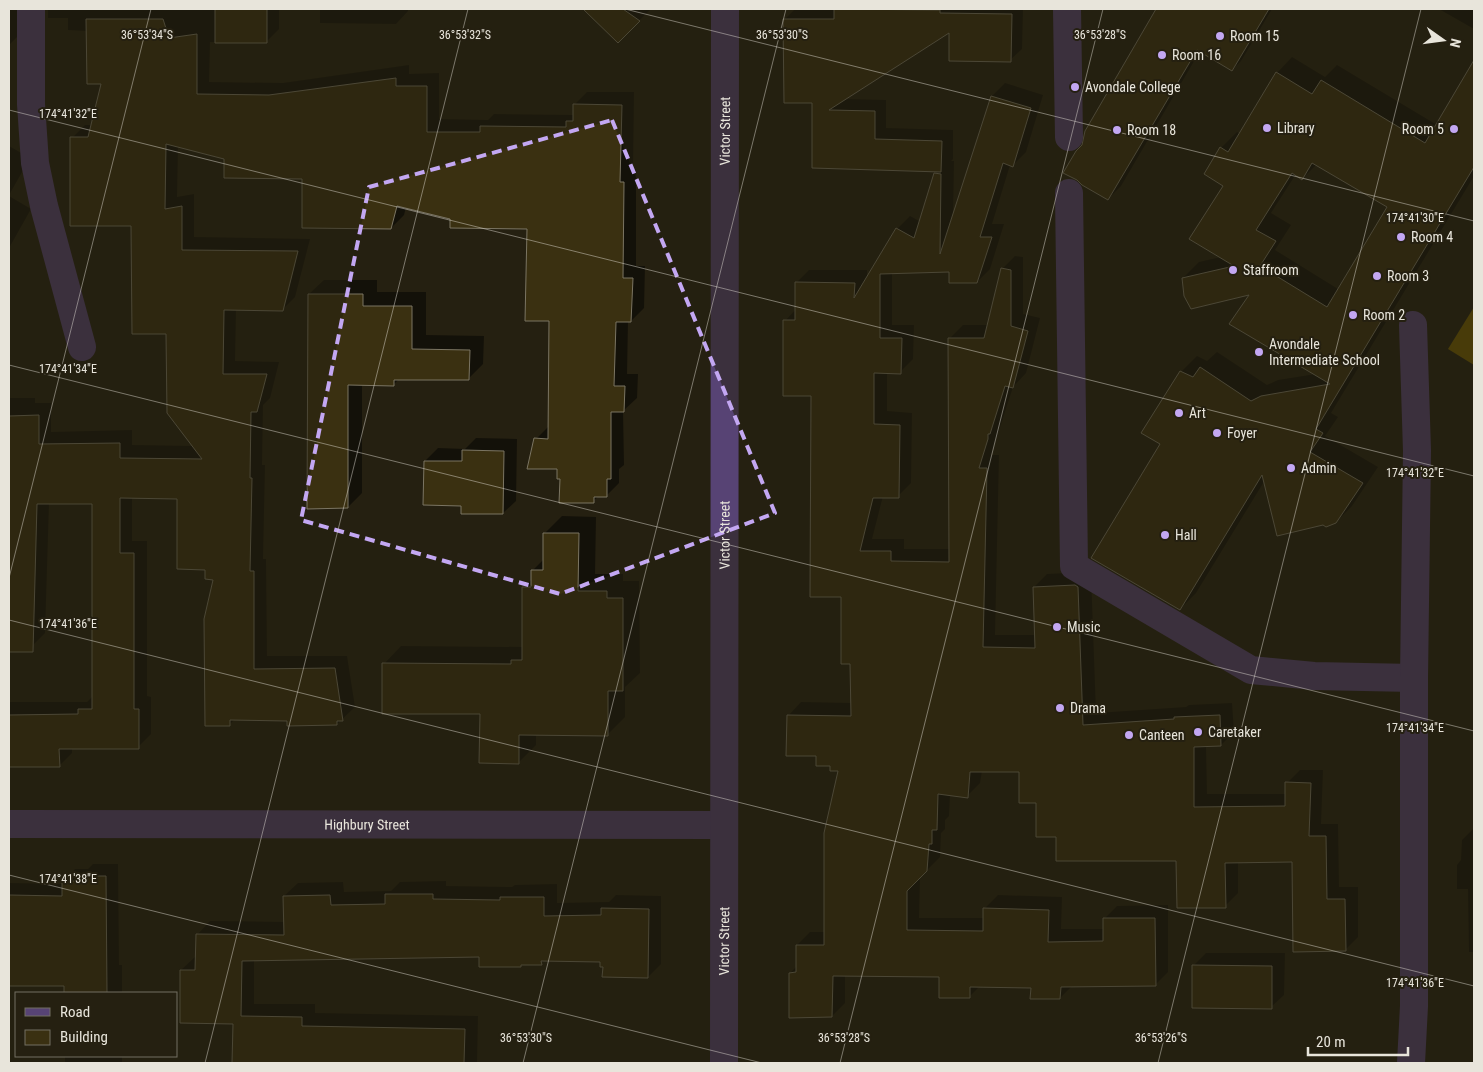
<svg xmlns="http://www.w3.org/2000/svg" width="1483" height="1072" viewBox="0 0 1483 1072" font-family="'Roboto Condensed',sans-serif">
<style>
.water{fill:#735c02}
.shadow{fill:#0007;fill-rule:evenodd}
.building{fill:#3a3011;stroke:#7b7563;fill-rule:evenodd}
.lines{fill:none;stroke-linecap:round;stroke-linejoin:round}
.minor{stroke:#574374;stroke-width:28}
.marked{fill:none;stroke:#c3a7f2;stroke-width:4;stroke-dasharray:10 6;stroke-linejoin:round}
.ticks{fill:none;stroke:#e8e5db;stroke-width:1;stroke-opacity:0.45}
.poi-dot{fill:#c3a7f2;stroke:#252011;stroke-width:2}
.labels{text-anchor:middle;stroke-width:4;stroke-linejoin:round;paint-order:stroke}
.poi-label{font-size:14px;fill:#e8e5db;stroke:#252011;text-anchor:start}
.street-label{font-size:14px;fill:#e8e5db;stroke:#252011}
.ticks-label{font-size:12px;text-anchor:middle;fill:#e8e5db;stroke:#252011;stroke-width:4;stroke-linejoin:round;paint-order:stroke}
</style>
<rect width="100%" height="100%" fill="#252011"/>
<path class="water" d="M1474,307V365L1448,349Z"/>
<path class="shadow" d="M9,9H17V37L9,45Z
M48,9H279V29L266,42H210L209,82L283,83L409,65V74L439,73V119L488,120L494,114L574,115V105L587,92H634L633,169H636V266H645L644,308L631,321H628L627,374H638L637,398L623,411L624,465L619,469V483L606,496H599L593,501L562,478L558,468L536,439L549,426L551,320L528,227L452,218L406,207L404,215L391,228L303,178L178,146L177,197L194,194V237L310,239L295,297L282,310L236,309L235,361L279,362L270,398L263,405L262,465H265L263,559H266L267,656H347L355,707L337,724L288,720L235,719L229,725L215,578L206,568L179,498L132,497V541H147V696L151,697V734L138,747H72V753L59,766H9V702H87L93,696V503H49L45,633L32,646H9V398H35V403H51V432L132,430V445L194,446L167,333L132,224L72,138L85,125H93L103,83L88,31L68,30V18H48Z
M320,9H408V11L396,24L320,23Z
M585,9H651L618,41Z
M795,9H1023L1022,49L1010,60L950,31L844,99L886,100V128L953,130V159L951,161H954L953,216L992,96L1005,83L1043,95L1026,152L1013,165H1010L992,224H1004L990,269L977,282L950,271L892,272V325H914L913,359L900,372H887V411L912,413L911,483L898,496H883L872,539H904V549H951L950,338L963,325H988L1002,269L1015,256L1023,257V314L1040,318L1026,373L1013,387L991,455H999L995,635H1036L1034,587L1047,574L1089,572L1091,574L1096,713L1186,707L1189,705L1232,703L1234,732L1221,745L1206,746L1207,794H1286L1287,783L1300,770H1323L1321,824H1338L1339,887H1358V937L1345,950L1294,861L1238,862V893L1225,906L1178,859L1058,836L1020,771H982L980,783L967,796L950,794L949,816L945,820V829L941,833L940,857L920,877L919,918H984L985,908L998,895L1062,897L1061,929H1104V919L1117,906L1168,905V972L1155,985L1072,986L1060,998L1032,987L980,986L969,997L940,976L845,975V1003L832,1016L790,973L797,966V945L810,932H825L840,770L818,755L788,716L801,702L852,703L851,662L842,596L812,395L785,321L796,309V283L809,270H867V279L897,229L910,216L921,222L936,174L939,171L813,167V102L785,19Z
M1204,9H1272L1241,61L1232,70L1200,51L1121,186L1108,199L1193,28Z
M1439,9H1474V29Z
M1292,57L1325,77L1337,65L1437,125L1474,63V176L1331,413L1338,417L1325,436L1378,467L1352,506L1336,522L1265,480L1196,593L1180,609L1162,443L1181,372L1197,356L1207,361L1217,352L1267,385L1278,380L1316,374L1252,293L1183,278L1199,262L1221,257L1225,185L1206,174L1221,148L1237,132L1240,134L1277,73ZM1317,164L1389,207L1338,289L1275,250L1291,225L1271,213L1296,174L1302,179Z
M9,146L30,158L9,195Z
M9,196L31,209L9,248Z
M324,280H377V292H426V335L484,336L483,364L469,378H400L393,385L362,384V493L348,507L309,294Z
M476,438L517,439L516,501L503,513L463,505L425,461L438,448L465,449Z
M562,516L596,517L595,574H623V581H639L640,673L625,687V717L607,735L536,734V745L519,762L481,713L384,664L401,646L524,647V588L532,579V571L545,558V533Z
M1474,828V952H1469L1468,889H1457V865L1461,860L1462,840Z
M93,864H118L119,965H122V993H65V985H9V883L63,884L75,869H88Z
M446,881V886L512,887L515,885L557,884V903L609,902L616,895L661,896V964L648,977L604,966L602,960H545L541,963H524L521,966L481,956L254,960V1004H315V1013L478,1016L477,1063H233L234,1023L181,970L195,957H197V935L210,921L285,922L284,896L298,883L343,882L344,892L391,891L400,882Z
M1206,953H1285L1284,995L1271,1007L1193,966Z
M65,1056H122V1063H65Z"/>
<path class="building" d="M215,9H267V43H215Z
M583,9H623L640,21L618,43Z
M834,9L940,10V13L1012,14L1011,62L949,61V33L829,110L875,111V139L942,141L941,172L812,168V103H784L783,19H834Z
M1156,9H1269L1232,71L1197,50L1108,200L1082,185L1077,180L1063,173L1076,151L1082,145L1085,131Z
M86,19H163L169,38L197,34V94L269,95L396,78V86H427V132H480V126L566,127V121H573V104L622,105L620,182H624L623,278H633L631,322H616L614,386H625L624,412H611V479H607V497H594V503H559L560,479H557V469H527L534,438L548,439L549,321H525L527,229L450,228V219L397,206L391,229L302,228V179L224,178V159L166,144L165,209L182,206V250L298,251L283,311L224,310L223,374H267L257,412H251L250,478H252L250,571H254V669L335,668L343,721H337V725L287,726V721L230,720V726H205L204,619L213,580L205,579V570L177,569V499L120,498V553H134V709H139V749H59L60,767H9V715L78,714V709H92V504H37L33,652H9V416L39,415V444L120,443V458L202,459L167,413L166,334H132L131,226H70V137H88L101,84H87Z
M1474,60V167L1316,429L1323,433L1310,452L1363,483L1336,523L1326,527L1323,525L1277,536L1262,475L1180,610L1091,558L1160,444L1141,433L1180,371L1193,377L1200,367L1251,401L1261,396L1330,384L1229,324L1249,295L1191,309L1184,296L1182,278L1234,266L1189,239L1223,186L1204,174L1220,147L1228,152L1276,72L1312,94L1321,80L1425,143ZM1312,163L1387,207L1327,307L1260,266L1276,241L1256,230L1292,173L1302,180Z
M991,96L1031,108L1013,167L1003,163L980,237H992L977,283H949V272L880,274V338H902L901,374L874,373V424L900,425L899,498H873L860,551H891V561L949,562L948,338H984L1001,268L1011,270V326L1028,331L1013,388L1005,386L990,434H988V439L979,468H987L983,647L1035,648L1033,587L1075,585L1078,587L1083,725L1174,719V717L1220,715L1221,746L1194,747V807L1285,806V782L1311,783L1309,836H1326L1327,899H1345L1346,951L1293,952L1292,862L1225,863L1226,908H1177L1176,861H1056V837H1036V803H1019V772H970L968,798L938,794L937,830H932V844H929L927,871L907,891V930L983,931V908L1049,910L1048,942L1103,941V918H1155L1156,986L1061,987L1060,999H1030L1031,988L970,987V998H939V977L833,976L832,1017L789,1018V973L796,972V945H824V833L838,771H830V766H816V756H786L787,715L851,716L850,664H841V597H810L811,396H783V320H795V282L855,283L854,298L896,228L914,238L934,173L941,174L940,254Z
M308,294H363V306H412V349L470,350L469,380H394V386L348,385V508L307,509Z
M462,450L504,451L503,514H461V506L423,505L424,461H462Z
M543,533H579L578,591H607V598H623V691H608V736L519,735V764L479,763L480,714H382V663L511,664V660H522V587H531V570H543Z
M79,876H106L107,993H64V986H9V895L62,896V881H79Z
M385,894H433V899L500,900V897H544V916L601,915V908L649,909L648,978L602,977L603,967H600V962L541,961L542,965H521V967H479V957L242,961L241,1016L302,1017V1026L465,1029L464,1063H232L233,1024L180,1023V970H195L196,934L284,935L283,896L330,895L331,905L385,904Z
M1192,965L1272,966V1009L1192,1008Z"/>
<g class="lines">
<g class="minor">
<path d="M31,9V104L35,163L44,206L82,347"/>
<path d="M1067,9L1069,137"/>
<path d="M1069,193L1074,566L1251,670L1314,676L1414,678"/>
<path id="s1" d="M9,824L724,825"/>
<path id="s2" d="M724,1063L725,9"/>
<path d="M1411,1063L1414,1006V678L1417,451L1413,325"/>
</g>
</g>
<path d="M0 0H1483V1072H0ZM612,120L775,513L560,594L301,520L369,187Z" fill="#252011" fill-opacity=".55" fill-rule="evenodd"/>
<path class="marked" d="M612,120L775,513L560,594L301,520L369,187Z"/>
<path class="ticks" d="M625,9L1474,221M9,110L1474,476M9,365L1474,731M9,578L151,9M9,620L1474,986M9,875L762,1063M205,1063L468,9M523,1063L786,9M840,1063L1103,9M1158,1063L1421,9"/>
<g class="poi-dot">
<circle cx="1220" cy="36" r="5"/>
<circle cx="1162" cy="55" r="5"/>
<circle cx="1075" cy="87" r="5"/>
<circle cx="1267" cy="128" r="5"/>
<circle cx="1454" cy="129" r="5"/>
<circle cx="1117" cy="130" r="5"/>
<circle cx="1401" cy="237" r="5"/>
<circle cx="1233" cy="270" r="5"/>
<circle cx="1377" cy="276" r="5"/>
<circle cx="1353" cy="315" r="5"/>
<circle cx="1259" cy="352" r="5"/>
<circle cx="1179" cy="413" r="5"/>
<circle cx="1217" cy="433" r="5"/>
<circle cx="1291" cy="468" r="5"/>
<circle cx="1165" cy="535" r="5"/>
<circle cx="1057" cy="627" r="5"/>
<circle cx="1060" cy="708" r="5"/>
<circle cx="1198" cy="732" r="5"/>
<circle cx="1129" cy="735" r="5"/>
</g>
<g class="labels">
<g class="poi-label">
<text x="1230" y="41">Room 15</text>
<text x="1172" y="60">Room 16</text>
<text x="1085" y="92">Avondale College</text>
<text x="1277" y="133">Library</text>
<text x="1444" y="134" text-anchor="end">Room 5</text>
<text x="1127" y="135">Room 18</text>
<text x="1411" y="242">Room 4</text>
<text x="1243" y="275">Staffroom</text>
<text x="1387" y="281">Room 3</text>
<text x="1363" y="320">Room 2</text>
<text x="1269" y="349">Avondale<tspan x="1269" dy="16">Intermediate School</tspan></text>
<text x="1189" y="418">Art</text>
<text x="1227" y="438">Foyer</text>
<text x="1301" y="473">Admin</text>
<text x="1175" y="540">Hall</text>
<text x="1067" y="632">Music</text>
<text x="1070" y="713">Drama</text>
<text x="1208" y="737">Caretaker</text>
<text x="1139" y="740">Canteen</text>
</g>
<g class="street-label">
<text dy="5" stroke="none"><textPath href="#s2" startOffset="932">Victor Street</textPath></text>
<text dy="5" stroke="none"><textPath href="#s2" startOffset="528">Victor Street</textPath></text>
<text dy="5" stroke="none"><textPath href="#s1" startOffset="358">Highbury Street</textPath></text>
<text dy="5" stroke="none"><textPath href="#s2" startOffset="122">Victor Street</textPath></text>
</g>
</g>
<g class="ticks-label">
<text x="147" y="39">36°53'34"S</text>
<text x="465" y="39">36°53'32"S</text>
<text x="782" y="39">36°53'30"S</text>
<text x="1100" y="39">36°53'28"S</text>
<text x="68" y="118">174°41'32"E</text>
<text x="1415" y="222">174°41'30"E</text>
<text x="68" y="373">174°41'34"E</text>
<text x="1415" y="477">174°41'32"E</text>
<text x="68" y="628">174°41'36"E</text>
<text x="1415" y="732">174°41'34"E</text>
<text x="68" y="883">174°41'38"E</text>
<text x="1415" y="987">174°41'36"E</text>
<text x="526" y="1042">36°53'30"S</text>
<text x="844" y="1042">36°53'28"S</text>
<text x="1161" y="1042">36°53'26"S</text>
</g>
<rect width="1483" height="1072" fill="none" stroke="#e8e5db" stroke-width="20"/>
<rect x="15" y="992" width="162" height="65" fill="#252011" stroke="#736f62"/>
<rect x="25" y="1008" width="25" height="8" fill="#574374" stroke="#736f62"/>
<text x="60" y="1017" font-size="15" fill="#e8e5db">Road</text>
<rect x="25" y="1030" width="25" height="15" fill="#3a3011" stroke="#736f62"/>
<text x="60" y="1042" font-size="15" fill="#e8e5db">Building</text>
<g transform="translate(1443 40) rotate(104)" stroke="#252011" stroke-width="4" paint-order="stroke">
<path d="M0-4L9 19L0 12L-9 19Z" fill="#e8e5db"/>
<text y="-8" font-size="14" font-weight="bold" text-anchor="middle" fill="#e8e5db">N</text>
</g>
<path d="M1308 1047v8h100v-8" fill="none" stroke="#e8e5db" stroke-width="2.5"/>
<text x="1316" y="1047" font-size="15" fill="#e8e5db" stroke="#252011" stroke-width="4" paint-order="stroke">20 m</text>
</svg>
